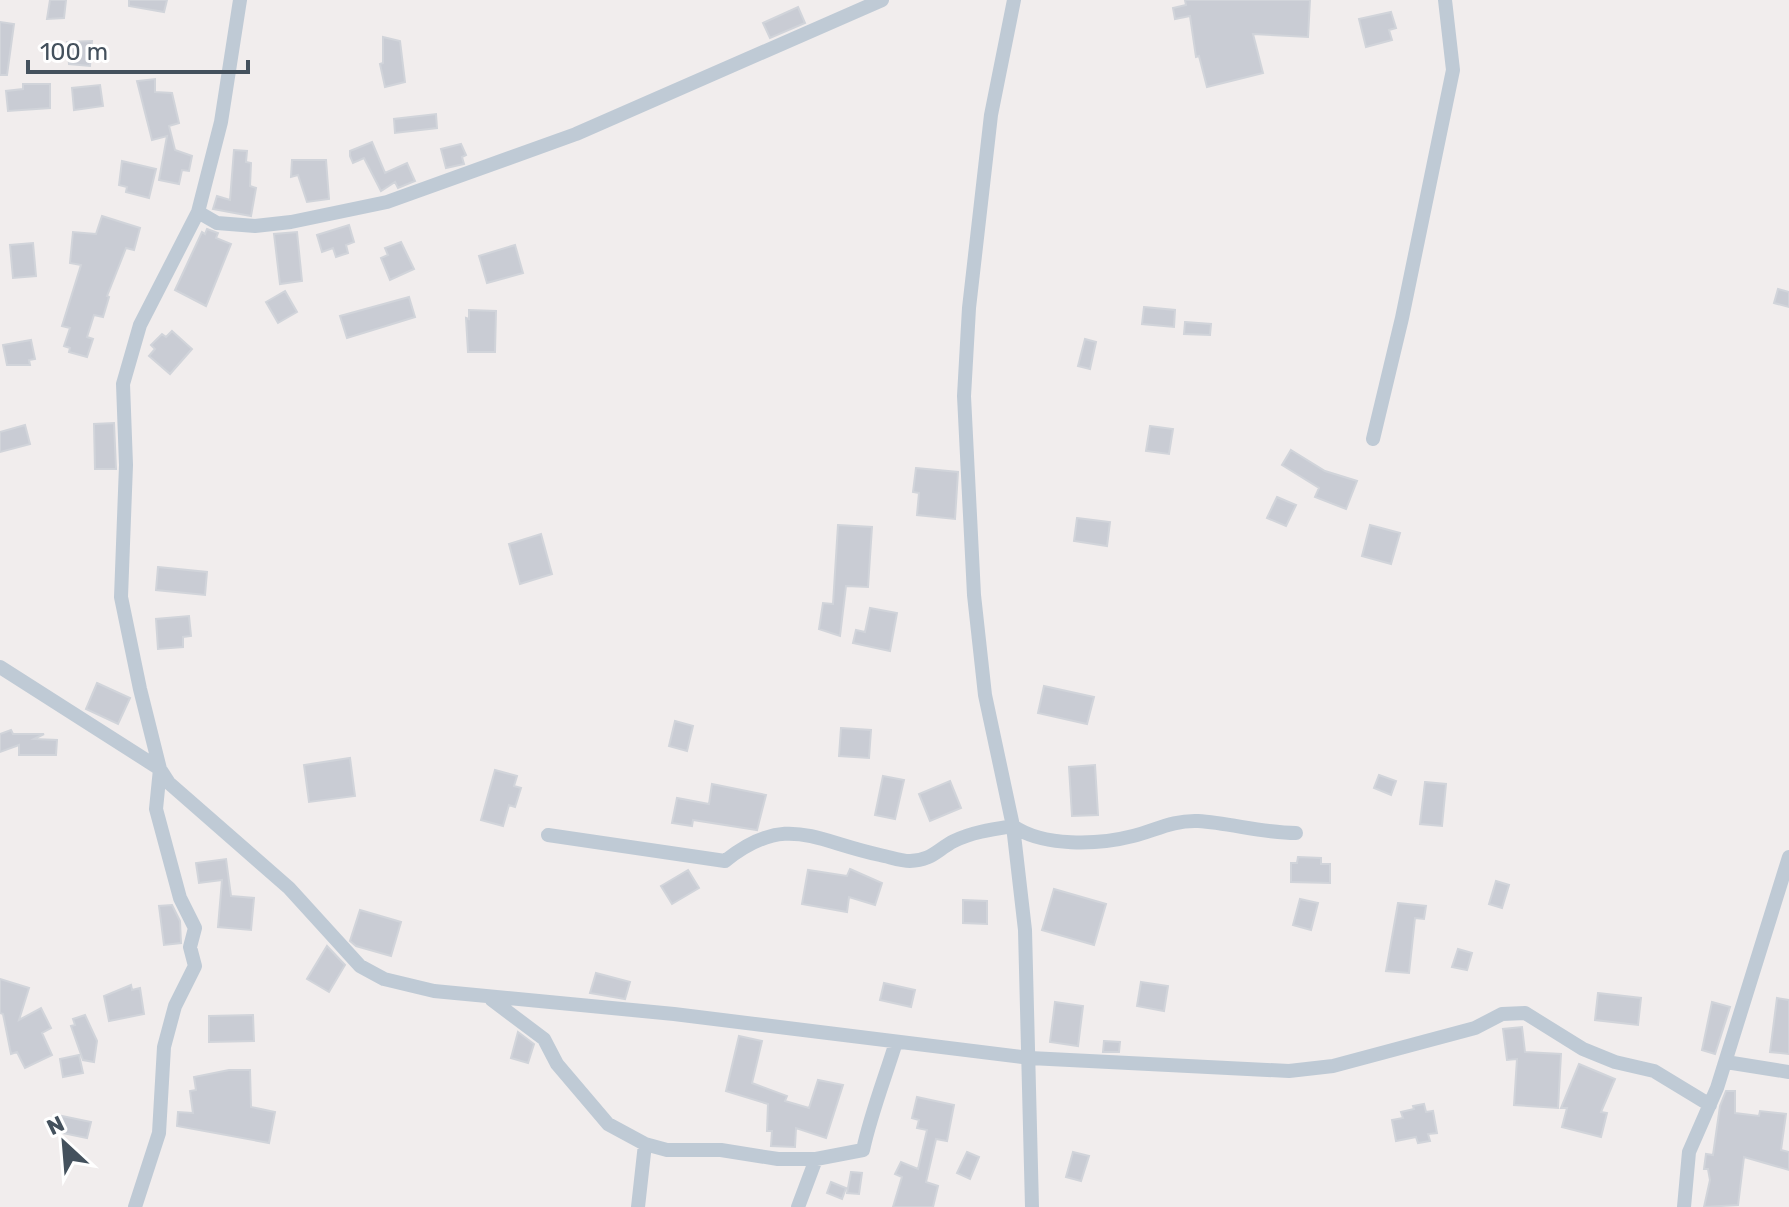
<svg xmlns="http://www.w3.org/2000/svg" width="1789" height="1207" viewBox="0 0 1789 1207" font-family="Rubik,sans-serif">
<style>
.building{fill:#c9ccd4;stroke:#d1d4da;stroke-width:2}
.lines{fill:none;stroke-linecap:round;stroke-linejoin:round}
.minor{stroke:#bfcad5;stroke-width:14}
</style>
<rect width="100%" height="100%" fill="#f1eded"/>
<path class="building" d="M50,0H66L64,18L47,19Z
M129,0H167L164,12L129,6Z
M1185,0H1310L1308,37L1253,34L1263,73L1207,87L1199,56L1196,57L1190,16L1175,19L1173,8L1186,5Z
M798,7L805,23L770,38L763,23Z
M1391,12L1396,28L1389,30L1392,40L1366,47L1359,19Z
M0,22L14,24L7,75H0Z
M383,37L400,41L405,82L385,87L380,64L383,63Z
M92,41L90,66L69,64L67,42Z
M155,79V92L172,93L179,123L169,126L175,150L192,156L189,171L182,170L179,184L159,180L167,136L152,140L137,81Z
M23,84H50V108L8,111L6,91L23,89Z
M100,85L103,106L74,110L72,88Z
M436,114L437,128L395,133L394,119Z
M372,142L385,173L407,163L415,181L398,188L395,182L381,191L364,158L353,163L350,156V151Z
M461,144L466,155L462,157L464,164L446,168L441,149Z
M234,150L247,151L246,162L251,163L250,186L256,188L251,216L213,209L217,196L230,200Z
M292,160H326L329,199L307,202L298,175L291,177Z
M122,161L156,169L149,198L126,192L127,187L119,185Z
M102,216L140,228L134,250L126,248L107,296L109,297L103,317L94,315L87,337L93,339L87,357L69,352L70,348L64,346L70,328L62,326L81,265L70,263L73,232L96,234Z
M349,225L354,242L346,245L348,253L336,257L333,248L322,252L317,235Z
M207,229L218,233L216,238L231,244L206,306L175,290L202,232L205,234Z
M297,232L302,281L280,284L274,234Z
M401,242L414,269L390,280L381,258L388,255L385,248Z
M33,243L36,276L13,278L10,245Z
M515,245L523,273L487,283L479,256Z
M1778,289L1789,292V307L1774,303Z
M285,291L297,312L278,323L266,302Z
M409,297L415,317L347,338L340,316Z
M1144,307L1175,310L1174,327L1142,324Z
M469,310L496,311L495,352H468L466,318L469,319Z
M1185,322L1211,324L1210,335L1184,334Z
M172,331L192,349L170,374L149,356L155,349L151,345L162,334L166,337Z
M1085,339L1096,342L1090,369L1078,366Z
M31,340L35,359L29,360L30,365H7L3,345Z
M114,423L116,469H95L94,424Z
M25,425L30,444L0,452V432Z
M1150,426L1173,429L1169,454L1146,451Z
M1291,450L1325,471L1357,481L1346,509L1315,497L1319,488L1282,465Z
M916,468L958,472L955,519L917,515L919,493L913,492Z
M1277,497L1296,505L1286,526L1267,518Z
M1077,518L1110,522L1107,546L1074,541Z
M838,525L872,527L868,587L846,586L840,636L819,629L823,603L833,604Z
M1370,525L1400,533L1391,564L1362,556Z
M541,534L552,574L520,584L509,544Z
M158,567L207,572L205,595L156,590Z
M870,608L897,613L890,651L853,643L856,630L865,632Z
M189,616L191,636L183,637V647L158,649L156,619Z
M97,683L130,698L118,724L86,709Z
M1044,686L1094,697L1087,724L1038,713Z
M675,721L693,726L687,751L669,746Z
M841,728L871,730L869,758L839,756Z
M11,730L13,734H44L34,739L57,740L56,755H19V745L0,752V734Z
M350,758L355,796L309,802L304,765Z
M1095,765L1098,815L1072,816L1069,767Z
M495,770L517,776L514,786L521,788L515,807L509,805L503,826L481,820Z
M1379,775L1396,781L1391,795L1374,788Z
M883,776L904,780L895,819L875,815Z
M950,781L961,808L930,821L919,794Z
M1425,782L1446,784L1442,826L1420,824Z
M712,784L766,795L757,830L693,820L692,826L672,823L677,798L709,804Z
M1298,857L1321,858V864H1330V883L1291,882V863H1297Z
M226,859L231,896L254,898L251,930L218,927L222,880L199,883L196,863Z
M850,869L882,883L875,905L849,897L847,912L802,904L808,870L847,876Z
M688,870L699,888L672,904L661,886Z
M1496,881L1509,885L1502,908L1489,904Z
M1054,889L1106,904L1094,945L1042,930Z
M1300,899L1318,903L1311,930L1293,925Z
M963,900L987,901V924L963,923Z
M1398,903L1426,906L1424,919L1415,918L1409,973L1386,971Z
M172,905L180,921L181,943L164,945L159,906Z
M360,910L401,922L391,956L356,946L350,941Z
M327,946L345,965L329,992L307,979Z
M1458,949L1472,953L1467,970L1452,967Z
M596,973L630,982L625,999L590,993Z
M0,979L29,988L19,1020L41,1008L51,1028L42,1033L52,1055L25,1068L17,1052L11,1054L3,1014L0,1013Z
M1141,982L1168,986L1164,1011L1137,1006Z
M884,983L915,990L911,1007L880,1000Z
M131,985L132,990L140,988L144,1014L109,1021L104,996Z
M1598,993L1641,998L1638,1025L1595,1020Z
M1777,998L1789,1000V1054L1770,1052Z
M1055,1002L1083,1006L1078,1046L1050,1042Z
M1712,1002L1730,1007L1715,1054L1702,1050Z
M85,1015L97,1041L94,1062L83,1060L71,1026L75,1025L73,1019Z
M253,1015L254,1041L209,1042V1016Z
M1522,1027L1525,1052L1561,1054L1558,1108L1514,1105L1517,1059L1507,1060L1503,1029Z
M518,1032L534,1044L528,1063L511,1058Z
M739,1036L762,1041L752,1083L787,1096L785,1101L809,1108L818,1080L843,1085L826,1138L796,1128L795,1147L771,1146L772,1131H767L768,1104L726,1091Z
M1104,1041L1120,1042L1119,1052H1103Z
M79,1055L83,1073L63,1077L60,1059Z
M1579,1064L1615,1079L1601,1112L1607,1113L1601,1137L1562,1127L1567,1108H1561Z
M229,1070H250L251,1107L275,1112L269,1143L177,1126L178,1112L193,1113L190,1091L196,1090L194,1077Z
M1726,1091H1735V1113L1759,1116L1760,1111L1786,1114L1781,1150L1789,1152V1170L1744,1157L1738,1205L1704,1207L1710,1180L1708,1169H1704L1706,1154L1713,1155L1720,1106Z
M917,1097L954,1105L947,1141L936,1139L926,1182L938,1186L933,1207H893L902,1177L895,1174L901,1162L918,1169L927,1130L917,1128L919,1120L912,1118Z
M1424,1104L1426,1112L1433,1111L1437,1133L1428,1134L1430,1141L1418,1143L1416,1137L1396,1141L1392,1120L1403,1118L1401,1112L1414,1109L1413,1106Z
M62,1116L91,1122L87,1138L58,1132Z
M967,1152L979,1157L970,1179L957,1173Z
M1073,1152L1089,1156L1081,1181L1066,1177Z
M851,1172L862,1173L859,1194L847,1193Z
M831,1182L846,1188L842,1199L827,1193Z"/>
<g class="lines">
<path class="minor" d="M240,0L221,122L198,212L140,325L123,384L126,465L121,597L140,689L160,769L169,783L289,888L360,966L384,979L434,991L674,1014L1030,1058L1289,1071L1333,1066L1475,1028L1502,1014L1525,1013L1583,1049L1615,1062L1654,1071L1710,1105
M1014,0L991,115L969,308L964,396L974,595L985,695L1013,826L1025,930L1032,1207
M198,212L217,223L255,226L291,222L387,202L576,134L882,0
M1373,439L1402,318L1453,70L1445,0
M0,667L160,769
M548,835L725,861C786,812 814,841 880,855C890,857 901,861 910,861C931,861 938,849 954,841C972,832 994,829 1013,826C1043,847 1098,845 1133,836C1156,830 1173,820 1198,821C1231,823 1262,833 1296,833
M492,1000L544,1039L557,1064L608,1124L645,1144L667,1150H721L778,1159H816L863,1150C871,1113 885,1078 896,1042
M1726,1062L1789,1072
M135,1207L159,1133L164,1047L175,1006L195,966L190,947L195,928L180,898L156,809L160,769
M638,1207L645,1144
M798,1207L816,1159
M1684,1207L1689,1152L1717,1088L1789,857"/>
</g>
<g transform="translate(64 1143) rotate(334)" stroke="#ffffff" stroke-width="6" paint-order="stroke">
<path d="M0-6L14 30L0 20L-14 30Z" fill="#44515d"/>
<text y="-12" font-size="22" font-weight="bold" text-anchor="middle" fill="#44515d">N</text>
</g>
<path d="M28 60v12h220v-12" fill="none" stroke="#44515d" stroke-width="4"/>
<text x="40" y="60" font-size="24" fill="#44515d" stroke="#ffffff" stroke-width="6" paint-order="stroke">100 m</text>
</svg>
